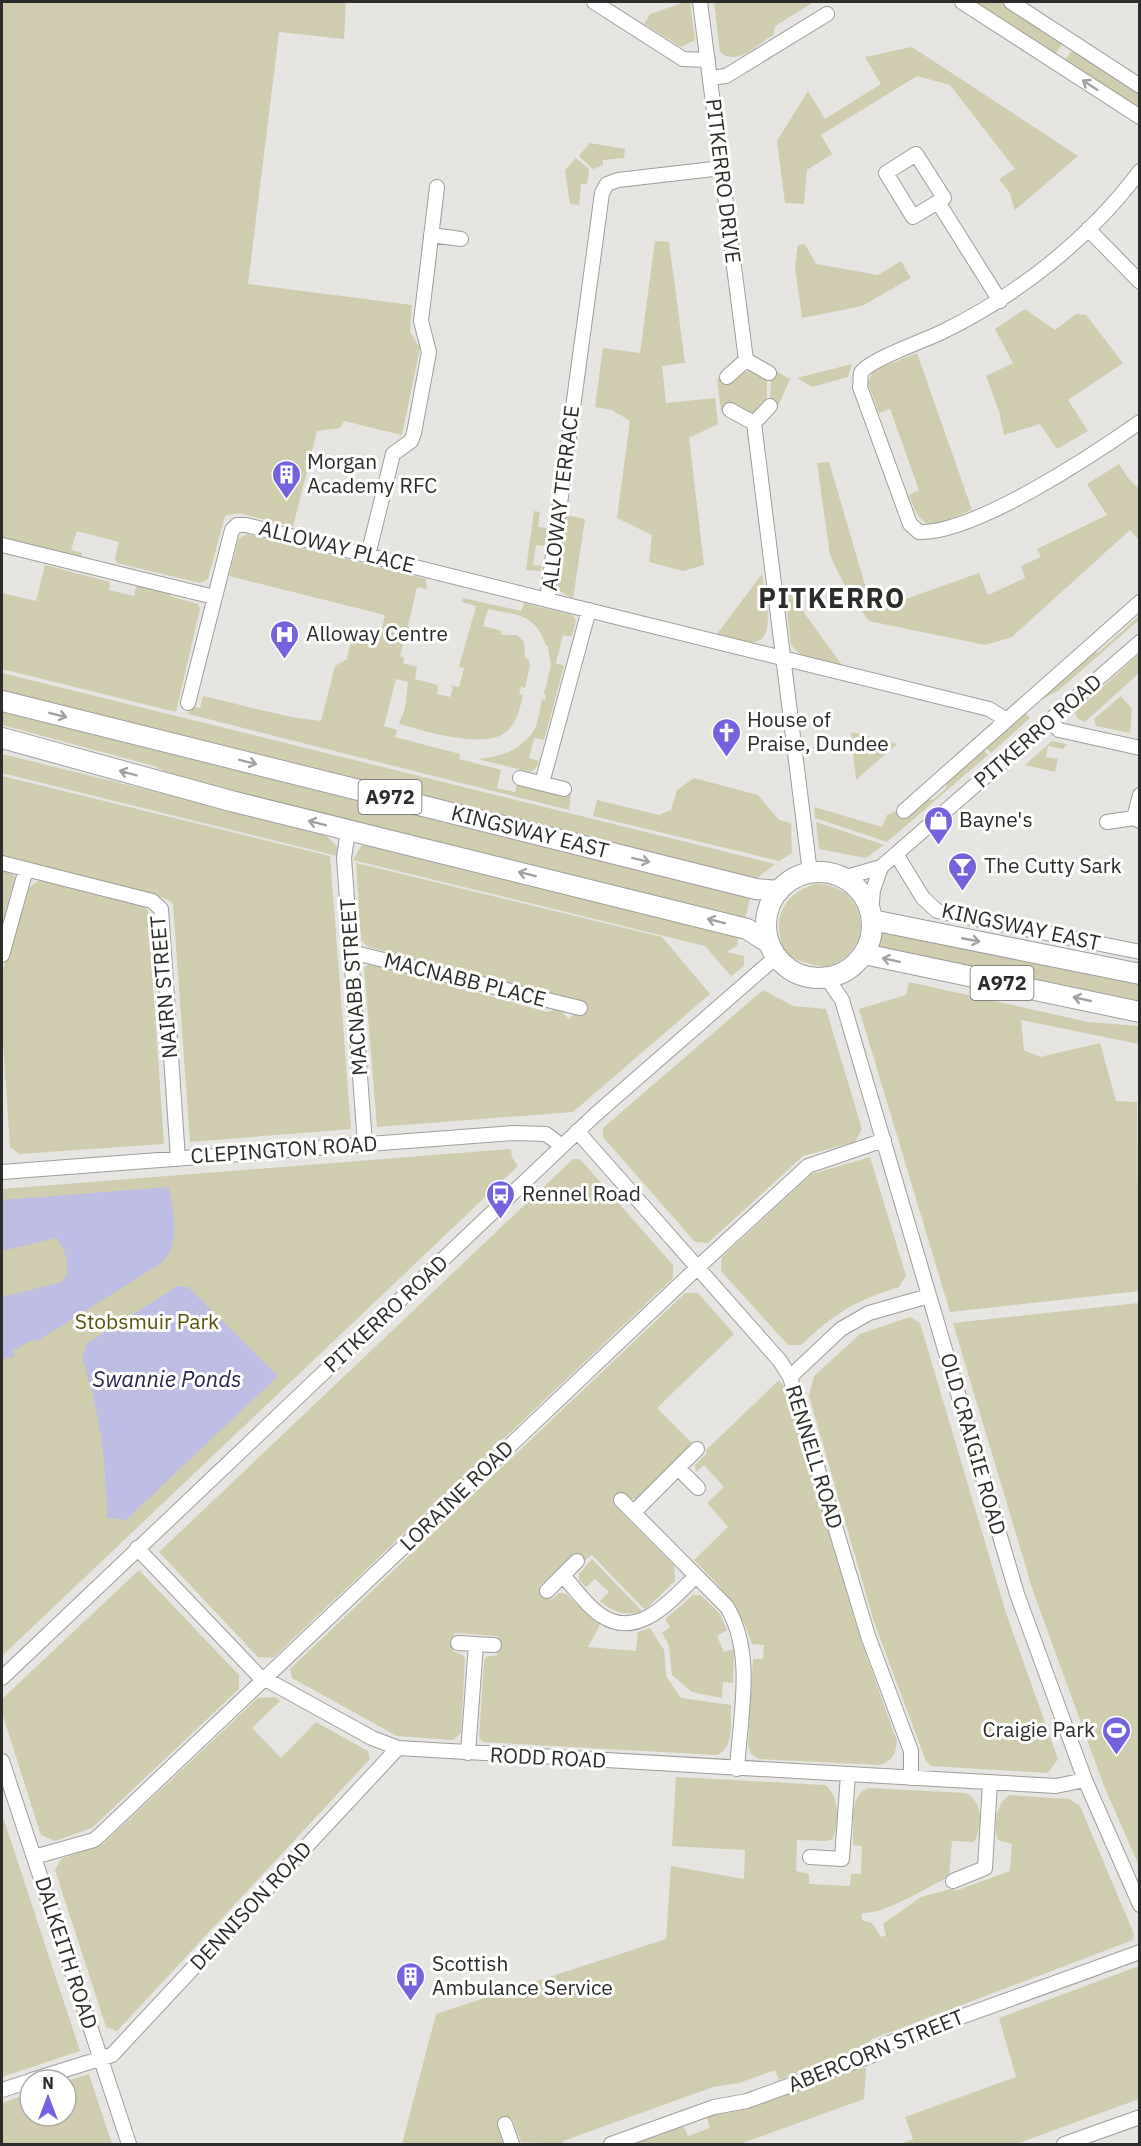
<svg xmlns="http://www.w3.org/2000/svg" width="1141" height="2146" viewBox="0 0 1141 2146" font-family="'IBM Plex Sans',sans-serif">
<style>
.green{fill:#cfcdad}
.water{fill:#bdbce3}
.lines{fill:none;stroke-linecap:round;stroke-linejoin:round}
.minor-casing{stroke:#9d9d9a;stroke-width:16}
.highway-casing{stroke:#9d9d9a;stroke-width:22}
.minor{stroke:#fff;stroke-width:14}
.highway{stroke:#fff;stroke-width:20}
.oneway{stroke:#a0a09f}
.labels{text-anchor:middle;stroke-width:6;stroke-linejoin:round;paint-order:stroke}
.shield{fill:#fffffe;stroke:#6b6b6a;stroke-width:1.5}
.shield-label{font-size:20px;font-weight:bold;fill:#2c2c2a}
.street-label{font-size:21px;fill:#2c2c2a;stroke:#fffffe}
.poi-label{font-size:21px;fill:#2c2c2a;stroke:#fffffe;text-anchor:start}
.park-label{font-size:21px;fill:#59530e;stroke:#fffffe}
.water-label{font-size:22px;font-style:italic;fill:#282151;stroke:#fffffe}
.district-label{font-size:27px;font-weight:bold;letter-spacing:1.5px;fill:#2c2c2a;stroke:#fffffe}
</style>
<rect width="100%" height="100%" fill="#e6e5e2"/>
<path class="green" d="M2,2H346L344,39L279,32L248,284L412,305L410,332L420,348L402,435L344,421L340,428L317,431L293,527L239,513L225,516L208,579L200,583L117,563L115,558L119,542L77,531L71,550L82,553L81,558L2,538Z
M685,2H690L695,40L681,47L644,24L650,14Z
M714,2H814L775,26L773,35C757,45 736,67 720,52Z
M969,2H1004L1059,38L1061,46L1056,53H1048Z
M912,47L1078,156L1015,210L1009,192L999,179L1015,169L950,85L917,76L821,135L832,154L807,170L804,204L785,203L777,141L808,91L825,119L881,84L865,57Z
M1078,50L1139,90V111L1068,66L1066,59L1071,52Z
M590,143L625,149L624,158L603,160V165L593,169L579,156Z
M576,158L589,169L587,184H581L579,205L570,204L565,170Z
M655,241L669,242L685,363L662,366L666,403L715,398L718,424L689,438L704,565L683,571L649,562L652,535L617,518L630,421L612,410L595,407L603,348L640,353Z
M805,244L816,264L878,275L901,261L911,278L862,306L802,318L795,266L798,245Z
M1025,309L1055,330L1076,314L1086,315L1123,363L1068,400L1088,431L1057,449L1040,424L1004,435L999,411L986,376L1013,363L995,329Z
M917,353L972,510C935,523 924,539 909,495L919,490L890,409L879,413L868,383L873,371Z
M852,364L848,377L812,387L797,378Z
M754,370L767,377V403L757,412L726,414L721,411L717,379Z
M776,371L790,379L778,406L770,400L771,379Z
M829,462L865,585L900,601L979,573L988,595L1025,578L1021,566L1041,557L1037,549L1107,515L1087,484L1119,464L1128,478L1139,489V540L1130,530L1012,637L985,645L869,621L849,595L830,555L817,463Z
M534,511L540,512L538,527L547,528L545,546L536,545L533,565L542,566L541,571L526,570Z
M565,515L585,519L573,599L560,591L557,580Z
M247,534L426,579L427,589L417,587L408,626L413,631V638L405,637L400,656L404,658L403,663L417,667L415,679L438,685L437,694L450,697L453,688L450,685L459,687L464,668L459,667L476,606L462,602L463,598L521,611L524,603L573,615L576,621L572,637L563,635L556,663L564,666L544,740L534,738L529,758L539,761L536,768L530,772L478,759C503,756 517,752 533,732C538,725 540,708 542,699L545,700L546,695L544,693L551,666L548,646H546C536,613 515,615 488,609L483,626L502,631L501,635H517L524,642L525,659L528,658L530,666L525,688L521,687L519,694L523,695C520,707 518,719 509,729C489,753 420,729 399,724L405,709L408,682L396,679L384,726L397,730L395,737L460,754L459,759L501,770L497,788L515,792L517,783L571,792L569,810L188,714L190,706L200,708L203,696L291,717L321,721L335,666L347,659L351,641L362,643L365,630L381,633L385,615L229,576L239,538Z
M45,565L110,582L109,590L134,596L137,584L170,593V596L198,604L200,609L176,712L2,669V593L36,601Z
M762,574C764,591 778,639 754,642C744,644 727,637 717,634Z
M784,585L842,665L801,655L791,645Z
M1139,616V620L1058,691L1032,704L1090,653L1099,652Z
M1139,654V673L1085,722L1077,718L1075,712Z
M2,673L775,864L756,879L2,695Z
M1121,696L1132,709L1130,733L1096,726L1094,719Z
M2,712L750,897L745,920L194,785L154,766L2,725Z
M1024,712L1030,718L991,753L985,747Z
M851,732L897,744L856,780Z
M1052,741L1067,744L1063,749L1048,746L1046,757L1058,759L1055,772L1025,765Z
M983,749L988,755L887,842L815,818L814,807L882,827L887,815L896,811L908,814L926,799L933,800L946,788L947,781Z
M2,754L324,833L338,848L337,856L2,773Z
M2,776L330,856L351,1129L190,1142L173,904L168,900L147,892L2,856Z
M694,778L758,795L779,820L791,823L792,853L779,861L593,816L597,800L659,815L671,810L677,790Z
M816,822L884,845L866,858L819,849Z
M362,845H372L739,936L737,946L726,952L744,956V966L731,976L705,946L353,860Z
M356,863L662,937L710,994L573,1112L377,1127L364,968L370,963L547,1012L559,1009L569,1019L586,1003L368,947L361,940Z
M2,870L12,873L15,878L2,926Z
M41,879L143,905L148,911L164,1144L19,1154L10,1147L2,1028V973L26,890Z
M815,884C870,884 878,953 825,967C814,965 798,962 790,956C783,951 781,943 780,936C775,909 791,891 815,884Z
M883,930L1139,983V1005L878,951Z
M909,982L1088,1022L1139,1026V1044L1021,1020L1024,1050L1040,1057L1100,1043L1116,1101L1137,1102L1139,1291L950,1312L859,1009L906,995Z
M763,990L793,1006L826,1009L862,1129L855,1142L803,1156L708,1243L695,1242L603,1137V1128Z
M511,1149L512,1158L518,1166L2,1656V1189Z
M870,1157L906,1276L899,1287C854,1301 835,1313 801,1345H788L721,1271L722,1257L812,1174Z
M573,1159H580L673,1265V1278L273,1658L258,1657L159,1552Z
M685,1293H698L734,1334L657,1408L694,1445L638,1499H630L625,1495L614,1505L674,1566L675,1581L645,1610L592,1555L583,1562L574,1553L539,1587L551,1600L559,1593L566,1594L600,1625L588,1647L636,1651L638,1632L650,1628L664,1650L666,1676L681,1698L731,1705C730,1722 735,1747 717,1755L483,1742L479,1738L484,1662L486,1657L497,1655L498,1636L454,1633L453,1651L463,1655L465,1659L461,1733L453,1740L397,1736L292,1678L290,1669Z
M1139,1303H1140L1139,1866L1104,1786L1033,1591L953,1323Z
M910,1317L920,1323L1006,1613L1058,1759L1048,1773L931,1766L926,1761L874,1622L809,1396L814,1376L860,1334Z
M779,1380L786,1389L860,1638L897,1741C896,1754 893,1760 880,1765L759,1759L751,1754L748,1745L753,1659H763L764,1645L752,1644C740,1606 721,1588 694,1560L728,1527L707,1503L724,1487L704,1465L696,1472L695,1465L707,1453L705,1451Z
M592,1559L642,1611C626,1617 613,1612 600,1601L609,1592L595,1579L586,1587L579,1580V1574Z
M139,1570L239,1675V1689L92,1828L55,1841L41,1835L2,1713V1699Z
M693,1595H701L720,1614L727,1630L717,1636L724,1652L734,1649L733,1683L723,1682L722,1698L692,1692L672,1675L669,1646L662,1633L670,1627L665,1619Z
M276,1697L280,1701L252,1728L281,1758L316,1722L368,1751L370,1759L117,2031L106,2027L55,1870L61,1859L103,1844L258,1698Z
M676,1777L825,1785C840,1795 839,1823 833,1839L826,1841L797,1840L796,1871L809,1874V1884L850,1886L851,1874H861L862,1846L853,1845C854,1826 848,1794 869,1788L966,1793C983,1801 983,1826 974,1842L952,1841L949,1877C925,1888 886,1914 862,1913V1920L872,1923L881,1937L886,1935L883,1924L921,1897L954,1888L955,1891L1010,1871L1012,1844L998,1840C993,1826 996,1802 1010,1795L1069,1799L1080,1806L1134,1934L1133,1940L872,2039L863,2049L779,2080L775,2070L739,2083L713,2087L563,2141V2144L521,2142L512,2118L497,2124L503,2144H402L436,2014L666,1939L671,1866L744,1879L745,1850L672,1846Z
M2,1814L80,2051L2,2077Z
M1139,1966V2099L1016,2144H900L913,2139L905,2117L1016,2077L999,2018Z
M861,2065L866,2069L864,2099L740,2144H630L683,2125L688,2136L710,2128L707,2117Z
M89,2074L112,2144H2V2103L30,2093V2116H66V2081Z"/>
<path class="water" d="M169,1187C173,1211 181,1243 163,1262L36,1342L34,1339L13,1351L15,1356L2,1360V1297L62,1282C72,1271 66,1249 56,1238L2,1251V1200Z
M178,1286L188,1287L278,1376L126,1520L107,1518C106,1458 100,1414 82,1358L86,1344Z"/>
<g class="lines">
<defs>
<path id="minor" d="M594,2L683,59L708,60
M700,2L746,360
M962,2L1140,117
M1011,2L1140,86
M710,78L726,76L827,14
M722,168L618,180L607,184L602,193L547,600L989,709L1007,720
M1140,171C1089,239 1018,295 942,332C926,340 868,360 861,373C860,377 861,383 860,387L910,524L919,532C974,534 1093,455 1140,422
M938,202L944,198L916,154L886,173L913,217L938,202L1000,301
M1088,229L1140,282
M431,235L461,239
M727,377L746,360L769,373
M730,410L754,423L770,406
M754,423L810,873
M2,545L214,597
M368,555L393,454L411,441L414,433L429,352L421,321L437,187
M188,703L232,530L237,525H246L547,600
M1050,721L1059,730L1140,748
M520,778L564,789
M542,783L589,610
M1140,795L1134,818L1140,821
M904,811L1140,602
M1107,822L1134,818
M348,830L344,858L365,1144
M896,854L923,898L937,911L1140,952
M2,863L152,901L161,909L178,1159
M843,878L881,867L1140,642
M871,914L873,890L881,867
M351,952L580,1008
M2,955L26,869
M827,978L842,1000L1017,1594L1085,1780L1140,1905
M577,1131L780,1361L790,1377L868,1636L911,1751V1778
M2,1172L513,1133L546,1134L562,1146
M790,1377L841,1329L869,1313L929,1296
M678,1468L698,1488
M621,1500L727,1607C755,1654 740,1716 737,1769
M634,1512L697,1449
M137,1548L258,1675L372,1738L398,1748L1056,1786L1085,1780
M563,1576C575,1588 587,1607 602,1616C639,1640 672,1599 696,1576
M547,1591L577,1561
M458,1643L494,1645
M2,1678L596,1114L776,957
M468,1753L476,1644
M2,1761L129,2144
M34,1857L94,1840L101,1834L697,1268L808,1166L884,1140
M810,1857L842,1859L848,1774
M953,1881L985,1868L990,1782
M32,2080L112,2055L398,1748
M2,2090L30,2081
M505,2124L512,2144
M611,2144L714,2107L747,2101L873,2055L886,2044L1140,1952
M1064,2144L1140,2117"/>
<path id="highway" d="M2,701L756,889L779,891
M2,738L231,801L747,929L769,943
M766 925a53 53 0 1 1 106 0a53 53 0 1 1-106 0Z
M872,920L1140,974
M864,954L1140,1012"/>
</defs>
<use href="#minor" class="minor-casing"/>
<use href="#highway" class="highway-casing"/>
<use href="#minor" class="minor"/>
<use href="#highway" class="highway"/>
</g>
<defs><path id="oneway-shaft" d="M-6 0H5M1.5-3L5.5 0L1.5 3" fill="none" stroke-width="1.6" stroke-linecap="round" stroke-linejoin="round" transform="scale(1.5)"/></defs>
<g class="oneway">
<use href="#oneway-shaft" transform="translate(1090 85) rotate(-147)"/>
<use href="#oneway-shaft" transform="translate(58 715) rotate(14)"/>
<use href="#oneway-shaft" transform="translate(248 762) rotate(14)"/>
<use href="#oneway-shaft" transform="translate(128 773) rotate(-165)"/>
<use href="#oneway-shaft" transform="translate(317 823) rotate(-166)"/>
<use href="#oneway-shaft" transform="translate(641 860) rotate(14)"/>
<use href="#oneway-shaft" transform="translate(527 874) rotate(-166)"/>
<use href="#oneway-shaft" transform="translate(716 921) rotate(-166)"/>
<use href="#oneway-shaft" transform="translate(971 940) rotate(11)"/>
<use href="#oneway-shaft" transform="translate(891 960) rotate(-168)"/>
<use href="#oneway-shaft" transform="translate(1082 999) rotate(-167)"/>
</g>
<defs>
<symbol id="building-pin" viewBox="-11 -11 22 30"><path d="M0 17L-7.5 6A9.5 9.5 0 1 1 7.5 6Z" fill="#7563de" stroke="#fffffe"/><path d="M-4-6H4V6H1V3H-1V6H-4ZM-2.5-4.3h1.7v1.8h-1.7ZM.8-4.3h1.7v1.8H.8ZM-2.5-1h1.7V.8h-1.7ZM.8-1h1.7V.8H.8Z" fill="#fff"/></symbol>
<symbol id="hospital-pin" viewBox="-11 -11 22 30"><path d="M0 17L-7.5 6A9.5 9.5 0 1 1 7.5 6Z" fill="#7563de" stroke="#fffffe"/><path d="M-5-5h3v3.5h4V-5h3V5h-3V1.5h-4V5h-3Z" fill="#fff"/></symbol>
<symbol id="church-pin" viewBox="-11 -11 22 30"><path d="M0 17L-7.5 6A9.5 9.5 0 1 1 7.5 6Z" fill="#7563de" stroke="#fffffe"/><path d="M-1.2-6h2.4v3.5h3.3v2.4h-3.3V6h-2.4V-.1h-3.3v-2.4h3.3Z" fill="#fff"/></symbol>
<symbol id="shop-pin" viewBox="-11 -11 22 30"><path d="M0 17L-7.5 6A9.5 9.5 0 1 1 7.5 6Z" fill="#7563de" stroke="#fffffe"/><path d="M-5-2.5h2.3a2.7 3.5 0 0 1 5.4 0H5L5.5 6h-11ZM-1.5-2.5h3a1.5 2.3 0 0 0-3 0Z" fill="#fff"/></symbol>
<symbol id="bar-pin" viewBox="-11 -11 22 30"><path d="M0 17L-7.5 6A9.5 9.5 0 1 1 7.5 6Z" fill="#7563de" stroke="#fffffe"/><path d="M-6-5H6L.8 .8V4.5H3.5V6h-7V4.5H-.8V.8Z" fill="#fff"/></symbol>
<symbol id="bus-pin" viewBox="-11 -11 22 30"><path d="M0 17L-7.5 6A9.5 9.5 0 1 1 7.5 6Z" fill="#7563de" stroke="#fffffe"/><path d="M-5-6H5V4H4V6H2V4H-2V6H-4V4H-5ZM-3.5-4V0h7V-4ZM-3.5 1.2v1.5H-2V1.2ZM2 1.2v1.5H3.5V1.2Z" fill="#fff"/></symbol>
<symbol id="stadium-pin" viewBox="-11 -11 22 30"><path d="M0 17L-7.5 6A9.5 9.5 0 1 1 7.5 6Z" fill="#7563de" stroke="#fffffe"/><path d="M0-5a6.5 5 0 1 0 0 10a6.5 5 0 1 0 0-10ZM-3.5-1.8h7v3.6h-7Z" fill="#fff"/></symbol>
</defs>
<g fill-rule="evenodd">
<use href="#building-pin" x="270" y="458" width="33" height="45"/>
<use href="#hospital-pin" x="268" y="618" width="33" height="45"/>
<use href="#church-pin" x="710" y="716" width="33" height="45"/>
<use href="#shop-pin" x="922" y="804" width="33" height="45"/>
<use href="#bar-pin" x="946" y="850" width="33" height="45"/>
<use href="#bus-pin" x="484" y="1178" width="33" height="45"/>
<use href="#stadium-pin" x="1100" y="1714" width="33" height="45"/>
<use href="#building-pin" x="394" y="1960" width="33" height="45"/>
</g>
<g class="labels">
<g class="shield">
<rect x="358.5" y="780" width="63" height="34" rx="4.5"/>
<rect x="970.5" y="966" width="63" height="34" rx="4.5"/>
</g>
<g class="shield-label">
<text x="390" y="804">A972</text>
<text x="1002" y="990">A972</text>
</g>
<g class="street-label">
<text transform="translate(723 181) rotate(83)" y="7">PITKERRO DRIVE</text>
<text transform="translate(561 498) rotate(-83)" y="7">ALLOWAY TERRACE</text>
<text transform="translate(337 547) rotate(14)" y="7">ALLOWAY PLACE</text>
<text transform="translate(1038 731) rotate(-41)" y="7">PITKERRO ROAD</text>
<text transform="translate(530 832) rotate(14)" y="7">KINGSWAY EAST</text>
<text transform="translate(1021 927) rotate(12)" y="7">KINGSWAY EAST</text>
<text transform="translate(465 980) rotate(14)" y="7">MACNABB PLACE</text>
<text transform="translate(164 987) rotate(-95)" y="7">NAIRN STREET</text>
<text transform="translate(354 987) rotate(-94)" y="7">MACNABB STREET</text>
<text transform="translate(284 1150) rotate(-4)" y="7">CLEPINGTON ROAD</text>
<text transform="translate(386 1314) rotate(-43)" y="7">PITKERRO ROAD</text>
<text transform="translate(973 1444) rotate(74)" y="7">OLD CRAIGIE ROAD</text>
<text transform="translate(814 1457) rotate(73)" y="7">RENNELL ROAD</text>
<text transform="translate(457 1496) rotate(-44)" y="7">LORAINE ROAD</text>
<text transform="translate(548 1758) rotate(3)" y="7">RODD ROAD</text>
<text transform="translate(251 1906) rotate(-47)" y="7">DENNISON ROAD</text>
<text transform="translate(66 1953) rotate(72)" y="7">DALKEITH ROAD</text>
<text transform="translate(876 2051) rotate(-22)" y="7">ABERCORN STREET</text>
</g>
<g class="poi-label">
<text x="307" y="469">Morgan<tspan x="307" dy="24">Academy RFC</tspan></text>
<text x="306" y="641">Alloway Centre</text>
<text x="747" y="727">House of<tspan x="747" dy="24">Praise, Dundee</tspan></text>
<text x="959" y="827">Bayne's</text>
<text x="984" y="873">The Cutty Sark</text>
<text x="522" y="1201">Rennel Road</text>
<text x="1095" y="1737" text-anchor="end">Craigie Park</text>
<text x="432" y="1971">Scottish<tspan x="432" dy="24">Ambulance Service</tspan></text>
</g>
<g class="park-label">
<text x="147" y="1329">Stobsmuir Park</text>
</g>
<g class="water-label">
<text x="167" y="1387">Swannie Ponds</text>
</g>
<g class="district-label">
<text x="832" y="608">PITKERRO</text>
</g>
</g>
<rect width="1141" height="2146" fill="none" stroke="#2c2c2a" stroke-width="6"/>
<g transform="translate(48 2098)"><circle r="28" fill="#fffffe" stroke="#ababa9" stroke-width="1.5"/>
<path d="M0-4.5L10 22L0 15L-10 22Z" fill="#7563de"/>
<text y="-9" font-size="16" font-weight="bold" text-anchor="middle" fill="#2c2c2a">N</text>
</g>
</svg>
